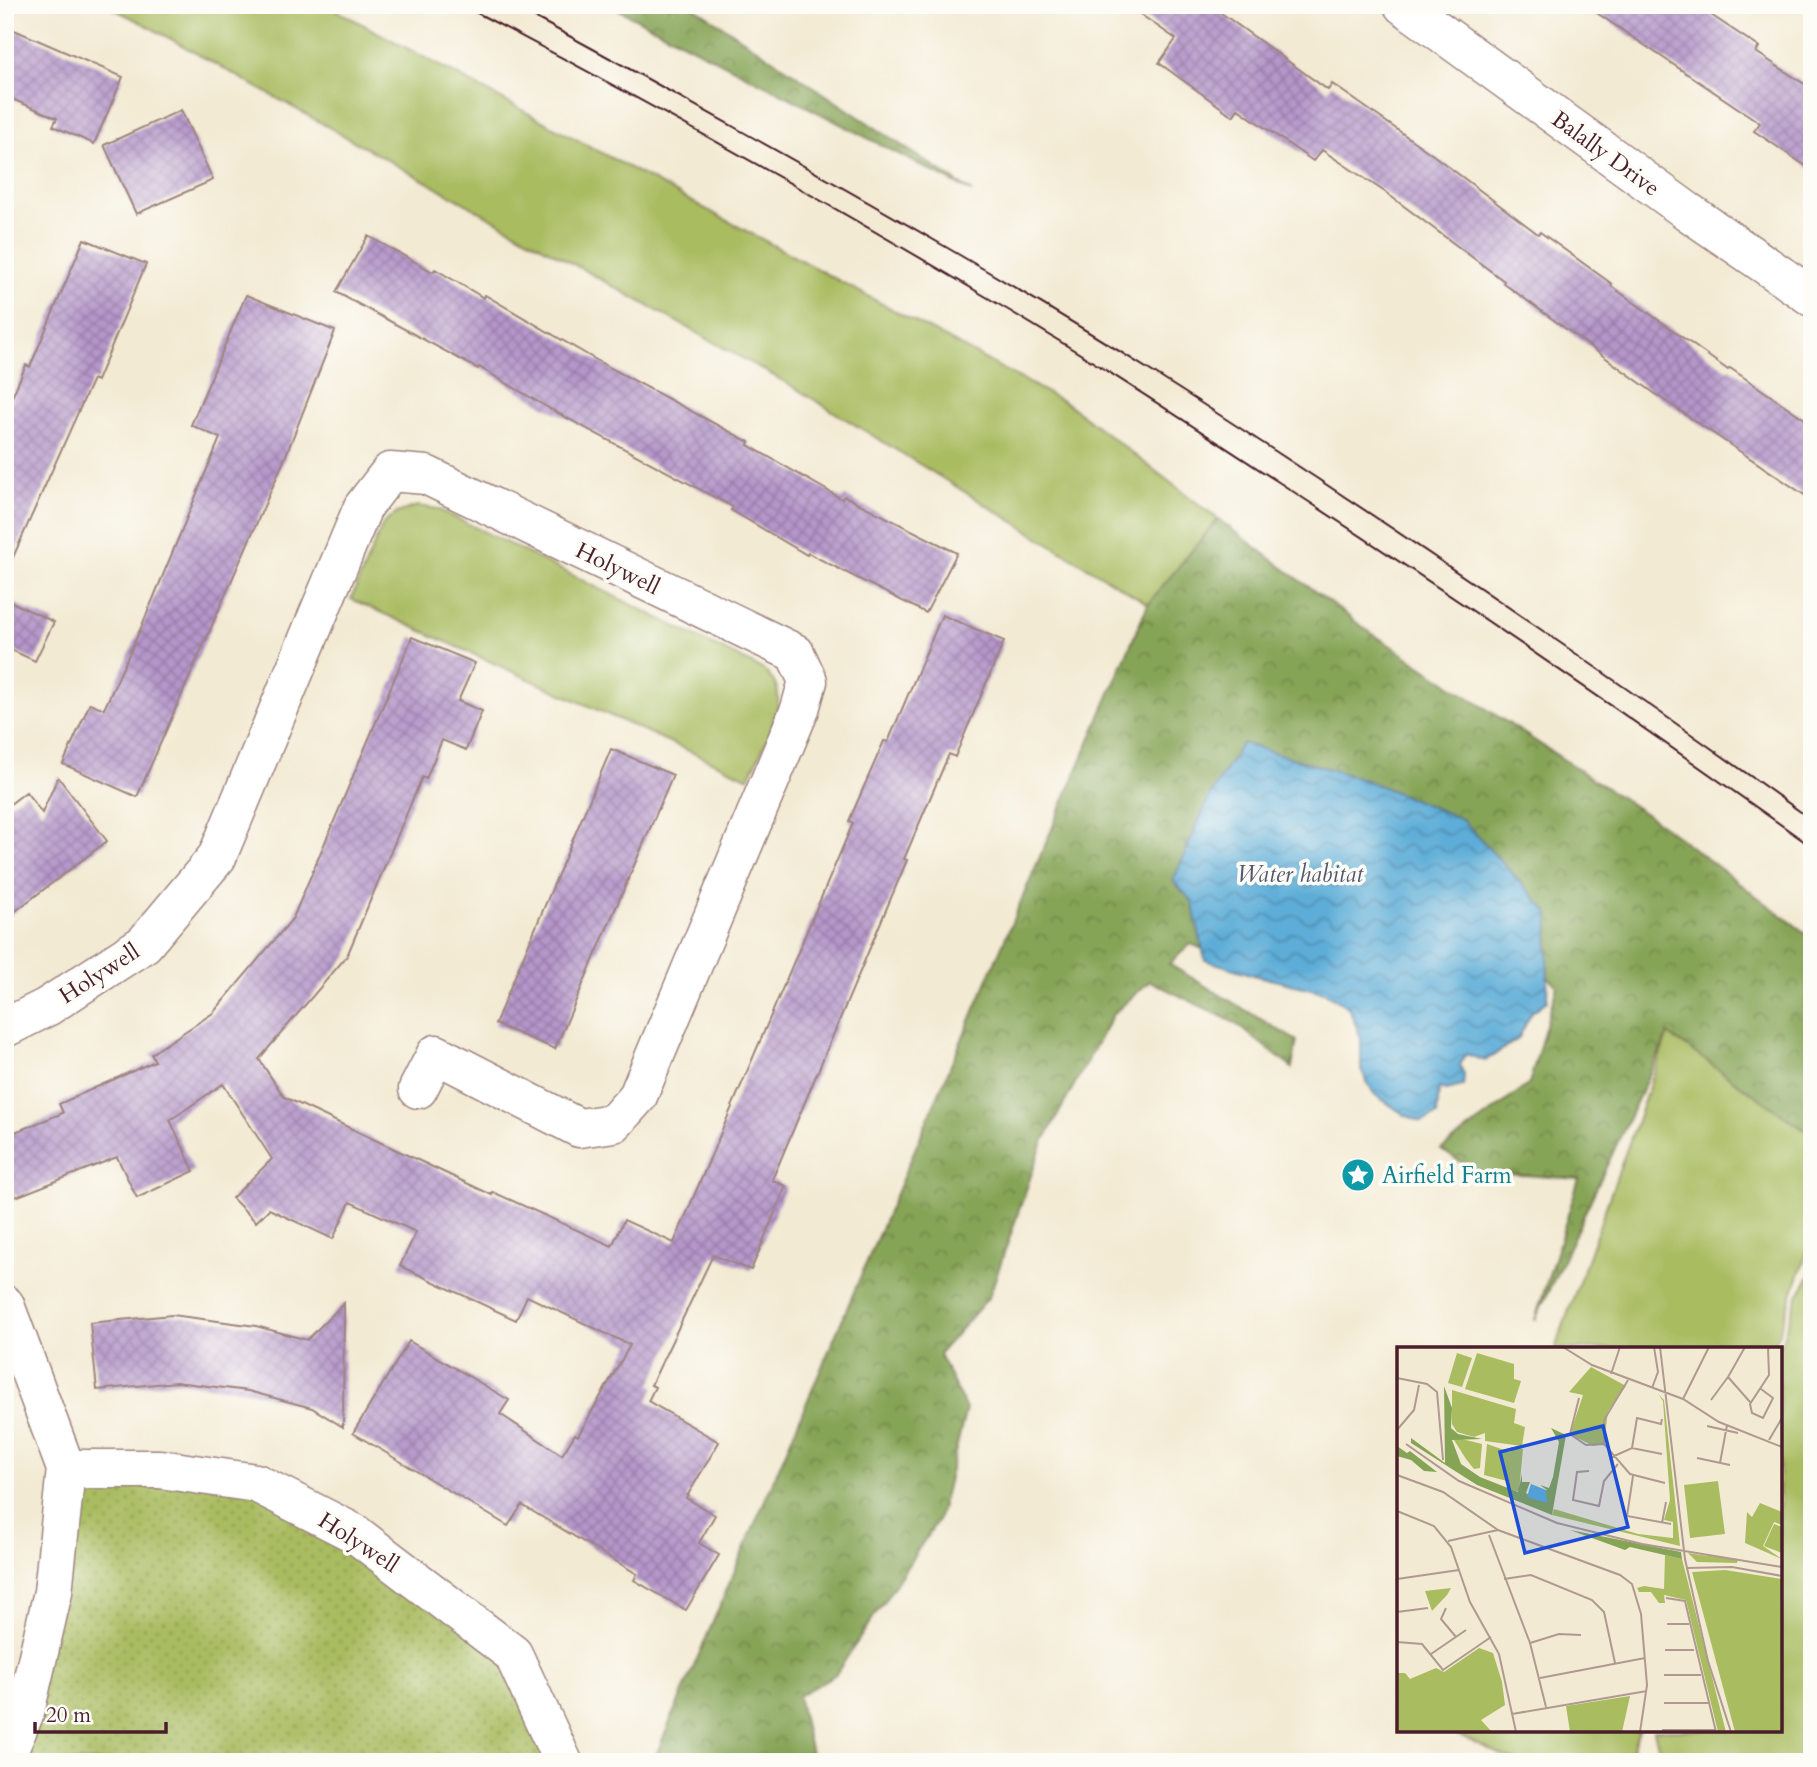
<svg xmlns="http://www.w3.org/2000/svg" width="1817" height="1767" viewBox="0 0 1817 1767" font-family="Cardo,serif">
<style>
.grass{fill:#a9bc60;stroke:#7a6e46;stroke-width:2}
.forest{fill:url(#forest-crowns);stroke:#686240;stroke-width:2}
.park{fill:url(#park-dots);stroke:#7a6e46;stroke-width:2}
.water{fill:url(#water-waves);stroke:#546682;stroke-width:2}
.building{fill:url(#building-cross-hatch)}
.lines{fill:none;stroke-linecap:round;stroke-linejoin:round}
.street-casing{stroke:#9e847f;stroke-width:41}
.street{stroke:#fff;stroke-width:38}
.tram{stroke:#4a1f2b;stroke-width:2}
.labels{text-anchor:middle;stroke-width:7;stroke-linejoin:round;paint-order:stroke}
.street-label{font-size:23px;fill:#4a1f2b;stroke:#fdfcf7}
.culture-label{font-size:23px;fill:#0d838f;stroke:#fdfcf7;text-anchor:start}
.water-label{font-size:24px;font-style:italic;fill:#525870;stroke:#fdfcf7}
.inset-road{fill:none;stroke:#af9990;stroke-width:2}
.view{fill:#1d4ed8;fill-opacity:0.15;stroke:#1d4ed8;stroke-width:3.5}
.inset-edge{fill:none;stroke:#4a1f2b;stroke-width:3.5}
</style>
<defs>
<pattern id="forest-crowns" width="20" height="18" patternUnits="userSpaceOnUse" patternTransform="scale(1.75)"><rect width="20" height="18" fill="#86a456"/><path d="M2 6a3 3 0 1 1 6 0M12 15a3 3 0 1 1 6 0" fill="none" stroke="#708547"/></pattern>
<pattern id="park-dots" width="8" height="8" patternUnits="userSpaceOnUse" patternTransform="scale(1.75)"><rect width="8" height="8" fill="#a9bc60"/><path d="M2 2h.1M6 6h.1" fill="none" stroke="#8c984f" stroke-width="1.8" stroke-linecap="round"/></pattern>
<pattern id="water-waves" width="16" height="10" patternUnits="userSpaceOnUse" patternTransform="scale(1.75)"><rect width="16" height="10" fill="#5dadd8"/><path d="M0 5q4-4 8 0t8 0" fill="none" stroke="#4f8caf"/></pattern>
<pattern id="building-cross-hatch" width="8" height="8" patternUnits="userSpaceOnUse" patternTransform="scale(1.75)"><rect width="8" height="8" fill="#b597cb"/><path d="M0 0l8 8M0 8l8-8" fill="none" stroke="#957ba5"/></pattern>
</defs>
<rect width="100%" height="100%" fill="#fdfcf7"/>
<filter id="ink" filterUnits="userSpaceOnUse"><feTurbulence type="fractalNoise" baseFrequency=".0143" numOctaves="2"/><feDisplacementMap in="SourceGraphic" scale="14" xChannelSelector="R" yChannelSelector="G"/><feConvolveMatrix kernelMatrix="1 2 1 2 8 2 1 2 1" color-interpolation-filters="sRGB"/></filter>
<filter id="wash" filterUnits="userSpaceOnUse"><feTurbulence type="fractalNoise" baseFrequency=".00686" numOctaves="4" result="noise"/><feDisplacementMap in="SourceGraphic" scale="28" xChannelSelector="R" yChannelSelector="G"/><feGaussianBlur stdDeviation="1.57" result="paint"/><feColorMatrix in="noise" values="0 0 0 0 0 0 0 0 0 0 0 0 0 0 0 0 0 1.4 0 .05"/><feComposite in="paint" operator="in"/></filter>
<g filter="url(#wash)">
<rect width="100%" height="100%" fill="#f3ead3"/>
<path class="grass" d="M106,5H327L1068,404L1218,519L1148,604L790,385L142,23Z
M417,506L438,509L764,670C768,675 775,681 777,688C784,713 759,755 749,778L351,599L383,524L397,513Z
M1668,1034L1812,1135V1238L1773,1349H1555Z
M1812,1273V1762H1662L1654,1730H1780L1779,1349L1797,1297Z
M1448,1730H1639L1628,1762H1517Z"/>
<path class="forest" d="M610,5H691L972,192Z
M1218,519L1364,628L1661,824L1812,938V1135L1668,1034L1535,1320L1579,1179L1478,1172L1441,1150L1529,1084L1557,986L1459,885L1232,961L1191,944L1169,964L1297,1041L1292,1068L1235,1023L1150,981L1113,1014L1042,1144L989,1297L939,1354L966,1409L939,1518L836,1674L798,1696L813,1762H653L1148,604Z"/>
<path class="park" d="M66,1469L256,1483L513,1654L563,1762H5Z"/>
<path class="water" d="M1242,743L1363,779L1462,819L1549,913L1547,1001L1532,1012L1518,1039L1485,1061L1466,1054L1460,1065L1464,1075L1463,1086L1446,1090L1439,1088L1437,1115L1422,1122L1405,1115L1374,1094L1361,1070V1038L1349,1008L1324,992L1257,976L1205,960L1192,901L1173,881L1209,797Z"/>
<g id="blocks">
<path class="building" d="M1127,5H1210L1328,90L1332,84L1351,97L1433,155L1538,234L1540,232L1612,284L1611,286L1728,370L1730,368L1812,424V500L1661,398L1503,283L1504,281L1385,192L1322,150L1313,161L1238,109L1233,116L1159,63L1176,39Z
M1585,5H1696L1759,47L1756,52L1812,89V170L1754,131L1760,123Z
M5,26L123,77L94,144L53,126L57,118L5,96Z
M181,110L213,180L136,214L104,145Z
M368,236L433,272L435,269L484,298L485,295L603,364L749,442L748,445L842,499L844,496L957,553L926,613L808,553L807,555L731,510L733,507L550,409L479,367L478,369L336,292Z
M84,239L146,264L97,381L93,379L5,575V413L26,365L30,367Z
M246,295L335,331L282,465L137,797L63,764L90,703L104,709L141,628L220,438L191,425Z
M5,599L54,622L35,661L5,647Z
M942,615L1004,641L955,757L949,754L904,859L907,860L772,1180L786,1186L751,1270L713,1255L651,1385L655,1387L648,1401L719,1442L686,1498L715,1515L699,1543L719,1555L686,1610L634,1580L637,1574L522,1505L508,1526L353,1433L409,1341L509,1400L500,1414L562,1455L575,1434L578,1436L630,1345L527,1296L516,1320L400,1266L416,1232L350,1202L333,1239L269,1209L256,1222L232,1198L272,1159L223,1084L170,1120L194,1171L137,1198L117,1157L16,1197L5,1168V1136L63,1113L59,1104L155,1061L151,1054L213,1013L293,918L412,637L475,663L458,701L482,711L466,750L442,740L426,779L422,777L347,956L259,1059L284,1097L492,1195L493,1192L612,1246L624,1220L674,1243L853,823L849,821L884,741L888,742Z
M611,749L673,775L555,1049L495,1024Z
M58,777L107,841L5,919V808L26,792L42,813Z
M344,1303L343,1427L312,1408L248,1391L176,1382L97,1390L90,1323L172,1315L256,1326L307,1340Z"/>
</g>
</g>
<g filter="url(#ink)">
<use href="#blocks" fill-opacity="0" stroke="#9e847f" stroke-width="2"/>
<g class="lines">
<defs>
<path id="street" d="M1403,5L1687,211L1812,297
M5,1028L47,1007L144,944L217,857L363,507L390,472L426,475L795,653L808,681L800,709L638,1096L614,1123L579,1128L436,1054L418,1089
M5,1305L66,1469L53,1592L25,1712L5,1759
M66,1469H160L256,1483L354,1533L513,1654L563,1762"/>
</defs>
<use href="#street" class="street-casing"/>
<use href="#street" class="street"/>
<path class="tram" d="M462,5C642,99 819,197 993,301C1090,358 1183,420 1277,481C1458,599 1636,721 1812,847
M511,5C586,44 660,86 734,127C876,206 1017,286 1154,373C1378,515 1597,666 1812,820"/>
</g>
</g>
<defs>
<symbol id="sight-disc" viewBox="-11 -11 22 22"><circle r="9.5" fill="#0f9aa8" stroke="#fdfcf7"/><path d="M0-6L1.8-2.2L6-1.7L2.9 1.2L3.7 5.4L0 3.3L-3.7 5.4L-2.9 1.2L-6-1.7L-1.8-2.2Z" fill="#fff"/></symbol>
</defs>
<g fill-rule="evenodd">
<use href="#sight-disc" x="1339" y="1156" width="38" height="38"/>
</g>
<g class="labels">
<g class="street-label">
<text transform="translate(1606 153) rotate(36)" y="8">Balally Drive</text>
<text transform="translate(618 568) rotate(26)" y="8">Holywell</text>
<text transform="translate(99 973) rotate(-33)" y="8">Holywell</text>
<text transform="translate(359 1542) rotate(33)" y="8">Holywell</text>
</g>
<g class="culture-label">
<text x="1382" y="1183">Airfield Farm</text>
</g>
<g class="water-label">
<text x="1300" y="882">Water habitat</text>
</g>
</g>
<g transform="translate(1397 1347)">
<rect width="385" height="385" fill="#f3ead3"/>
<path d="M60,6L75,11L65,40L51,36ZM80,6L117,17V32L124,34L117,56L68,42ZM55,43L119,62L117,76L128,80L125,99L88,94V86L77,90L60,85L55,77ZM261,47L267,53L283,199L155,168L157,162L241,187L276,191V175L267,173L273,153L266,54ZM61,91L85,97L83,121L77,122L69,112L57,93ZM90,97L113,105L114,100L126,102L122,145L110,141V134L87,128ZM321,134L328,187L293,191L287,138ZM363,156L385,165V178L377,175L366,199L385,212L348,196L350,165L355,170ZM377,177L385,180V206L367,199ZM291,206L304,208L341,212L340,216L300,215ZM268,208L285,212L329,385H321L289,253L267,248L268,256H262L254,245H242L240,241L247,239L267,242ZM328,223L385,232V385H338L295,225ZM54,241L50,248L35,264L28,244Z" fill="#a9bc60"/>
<path d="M47,39L55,61L54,81L61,87L85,92L55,93L64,117L83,130L121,145L125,127V135H133L129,146L136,151L143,143H150L143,138L152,141L156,130L162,95L154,81L169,88L155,168L80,138L14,96V91L48,116ZM0,99L10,106L13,104L40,125L27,124L14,113L0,109ZM173,183L284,205L285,212L233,200L228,203Z" fill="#86a456"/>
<path d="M194,20L229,39L211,64L207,97L196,99L173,87L186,48L172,45ZM82,301L96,306L105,335L108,358L84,373L95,385H0V326H8L13,332L39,321L47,325ZM233,349L225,385H173L169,359Z" fill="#a9bc60"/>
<path d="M134,137L149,143L150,156L130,150Z" fill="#5dadd8"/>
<path class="inset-road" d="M166,0L195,18L286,52L322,75L385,100M263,0L288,212L311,314L334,385M348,0L331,30L353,55M214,27L223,0M0,31L30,37L40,45L46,113M231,33L207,73V97L233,127L268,136M255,41L261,25L257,0M364,42L376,51L366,71L355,66L353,57L372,28L371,0M182,51L173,87L189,98L207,97M286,52L312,0M314,53L331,30M310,79L341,86M0,83L17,63L22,38M372,93L385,71M9,97L62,134L160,176L245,197L385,220M235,101L240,71L264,77L265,72M215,110L235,101L265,107M300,111L333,118M323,116L330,78M192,124L180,125L176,153L202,159L207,134L221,117M0,128L46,145L101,183L223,228L235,237L244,267L250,338L243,385M236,129L230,169L274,177M0,164L37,179L54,200L73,255L102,307L119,385M265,176L269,155M92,188L133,296L149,360M51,194L101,183M289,221L335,220L385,229M0,232L62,223M107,232L134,228L195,253L207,265L218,316M269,251L288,254L319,385M49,261L44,272L59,290M0,265L31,261M270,277H292M0,295L25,297L46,323L94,290M133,296L162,287L184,288M268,303H297M34,307L69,283M267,328H304M143,331L248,311M267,356H313M115,367L250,344M265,383H319"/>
<path class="view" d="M206,79L231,180L128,206L103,105Z"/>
<rect width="385" height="385" class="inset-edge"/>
</g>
<rect width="1817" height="1767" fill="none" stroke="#fdfcf7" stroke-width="28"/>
<path d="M35 1722v10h131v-10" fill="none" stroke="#4a1f2b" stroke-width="3.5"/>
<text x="46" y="1722" font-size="21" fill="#4a1f2b" stroke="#fdfcf7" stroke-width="5" paint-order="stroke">20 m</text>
</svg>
